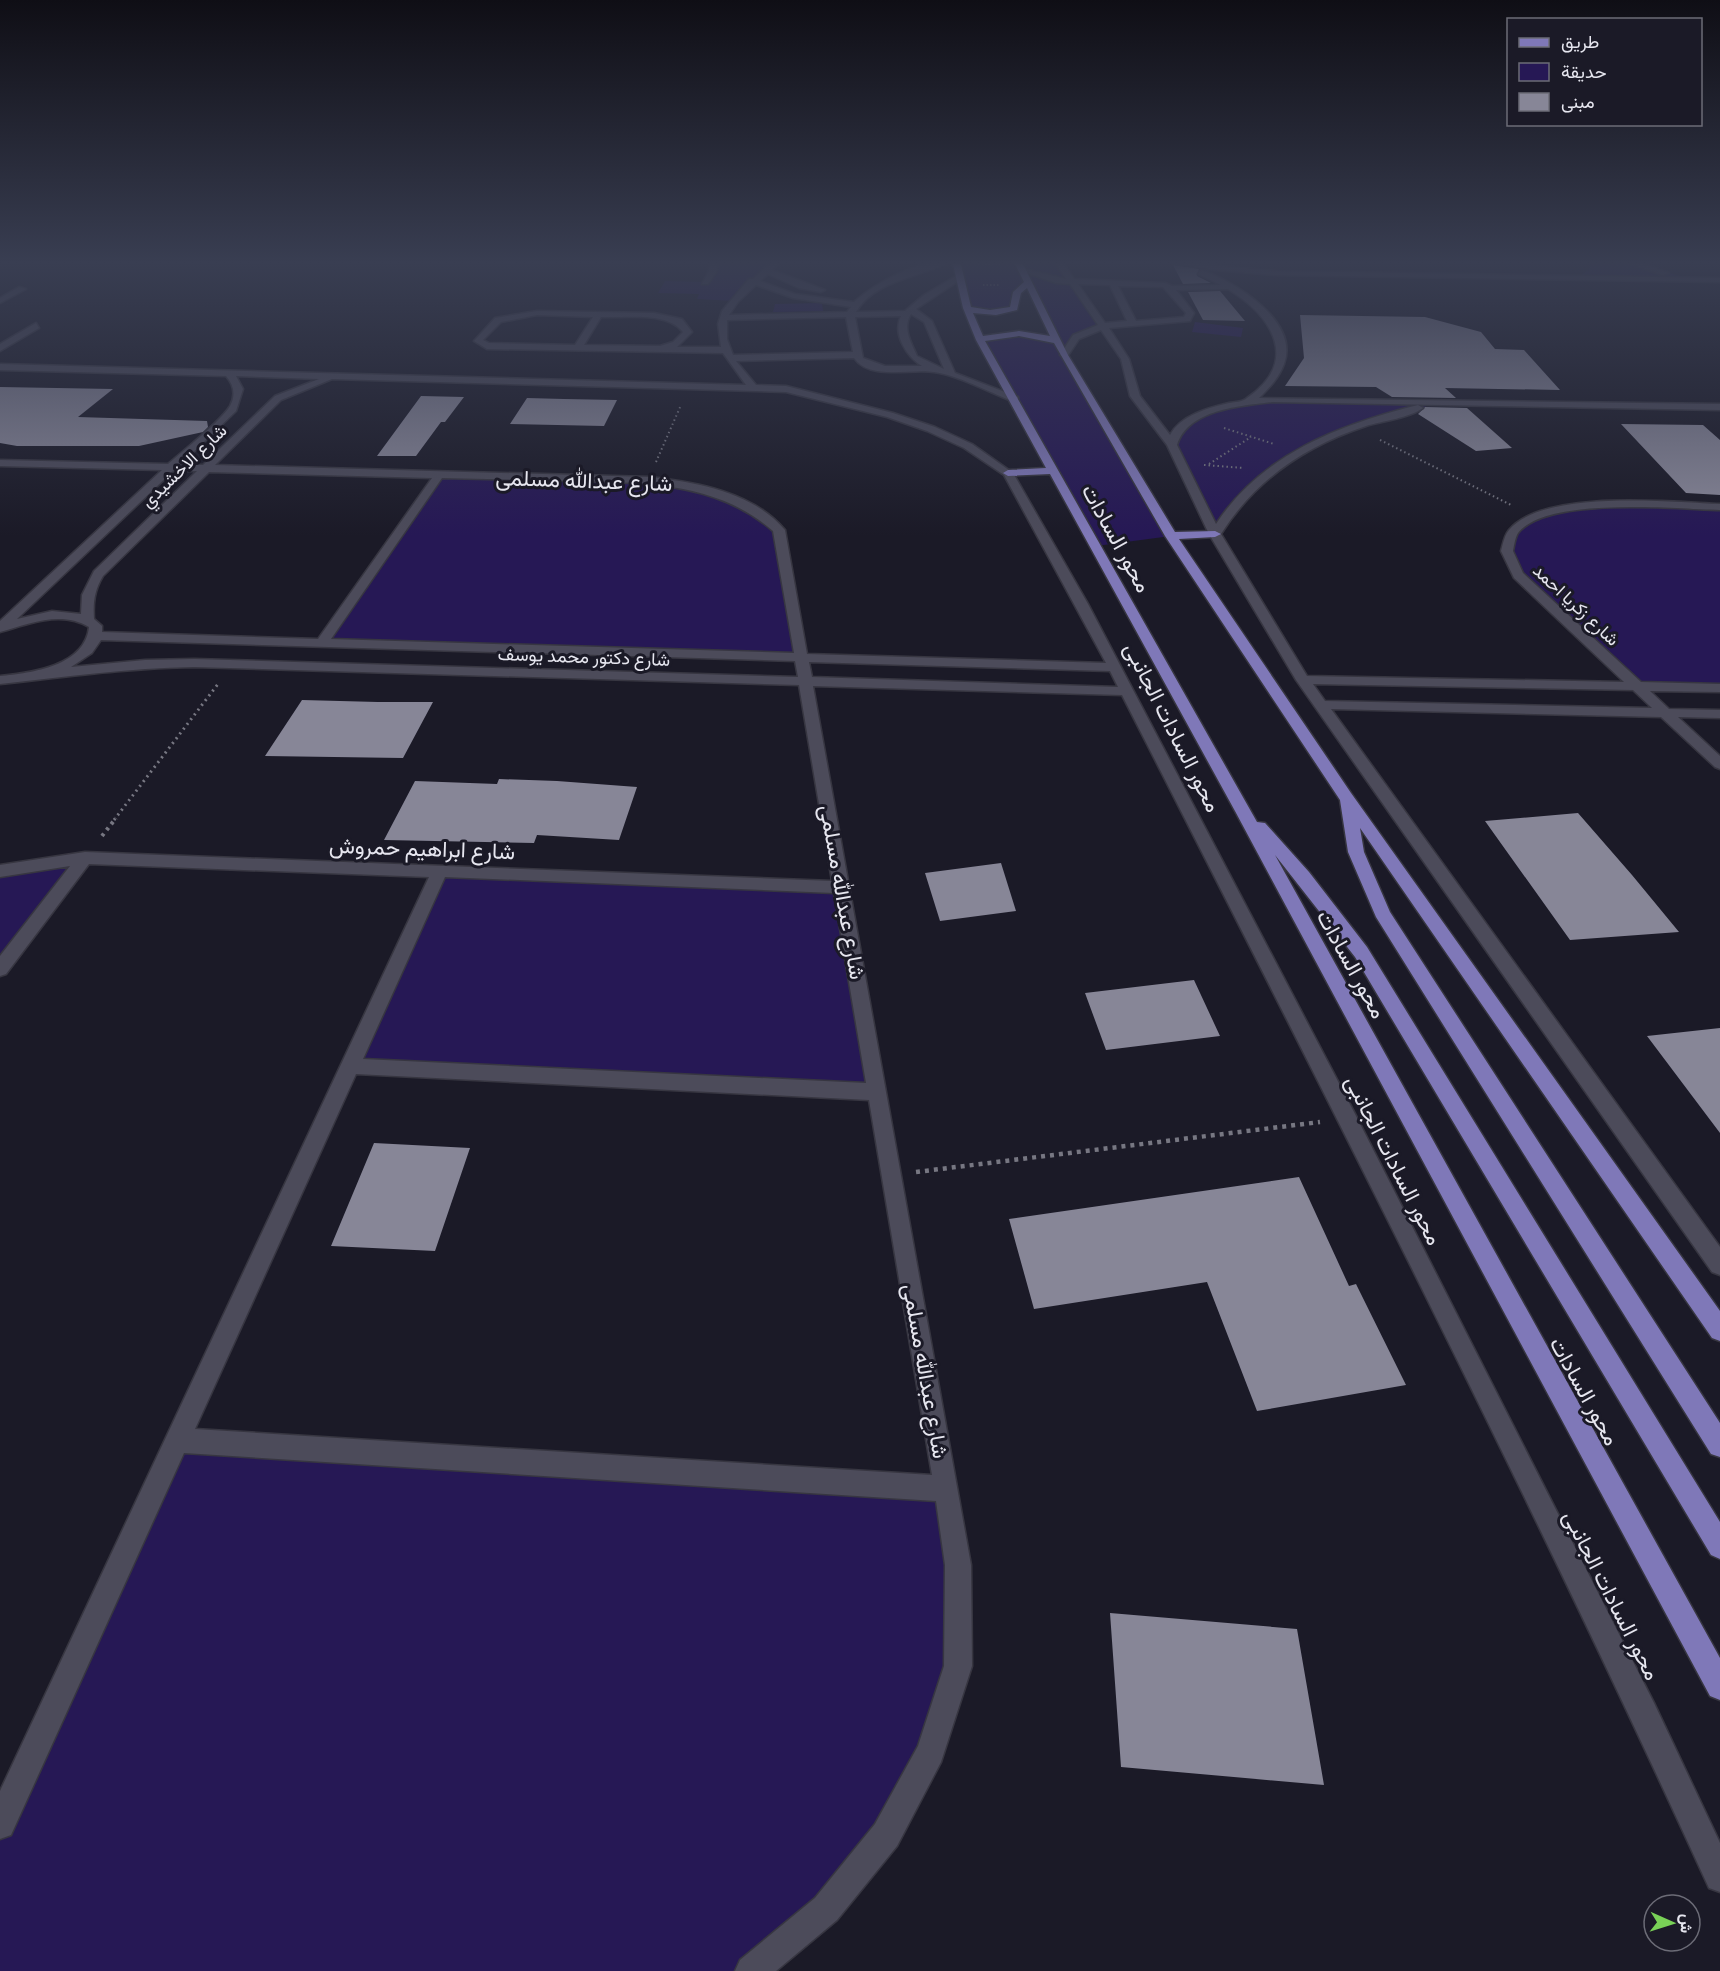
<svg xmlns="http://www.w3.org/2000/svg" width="1720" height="1971" viewBox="0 0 1720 1971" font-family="'Exo 2',Vazirmatn,sans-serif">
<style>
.green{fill:#261855}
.building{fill:#878697}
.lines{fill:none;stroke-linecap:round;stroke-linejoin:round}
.minor-casing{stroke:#373641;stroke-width:3}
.major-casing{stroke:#373641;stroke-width:3}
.path-far4{stroke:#777782;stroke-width:1.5;stroke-dasharray:1.5 2;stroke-linecap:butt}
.path-far3{stroke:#777782;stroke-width:2;stroke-dasharray:1.5 3;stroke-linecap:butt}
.path-far2{stroke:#777782;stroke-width:3;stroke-dasharray:2 4;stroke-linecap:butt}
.path-far1{stroke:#777782;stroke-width:4;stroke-dasharray:3 4.5;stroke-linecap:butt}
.path{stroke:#777782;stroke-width:4.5;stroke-dasharray:4 5;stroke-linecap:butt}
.minor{fill:#4c4b5a;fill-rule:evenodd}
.major{fill:#7f78b8;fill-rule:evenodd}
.labels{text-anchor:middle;stroke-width:6;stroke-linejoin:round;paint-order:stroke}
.far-street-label{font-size:18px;fill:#e6e6ef;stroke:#1b1a27}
.street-label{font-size:22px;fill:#e6e6ef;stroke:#1b1a27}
</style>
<rect width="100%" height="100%" fill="#1b1a27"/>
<path class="green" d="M714,260H777L734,301L697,299L699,294L658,293L665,281L705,282Z
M956,260H1057L1103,326L1076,337L1064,354L1171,536L1096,546L980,340L1003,334L1056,340L1028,284C1019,290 1021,297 1015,305C1006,317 980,309 967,308Z
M1591,260H1625L1694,280L1576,278L1589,270Z
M822,303L823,311L773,312L775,304Z
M1195,322L1243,328L1241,337L1192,332Z
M1260,401H1443L1336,434L1284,460L1215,534L1173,439L1186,422L1226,407Z
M439,475L649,480L703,488L779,530L803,659L322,642Z
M1606,504L1720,507V688L1636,685L1518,575L1507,551L1513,531L1535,517Z
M85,858L0,969V871Z
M440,871L843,887L878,1092L350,1066Z
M177,1440L947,1489L958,1666L886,1835L751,1971H0V1824Z"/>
<path class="building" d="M1173,265L1199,269L1197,276L1211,283L1183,284Z
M1220,291L1245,321L1203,320L1188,292Z
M1300,315L1425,317L1481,332L1495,349L1524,350L1560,390L1445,388L1456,398L1392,397L1376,387L1285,386L1304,358Z
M0,387L113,389L78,417L207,421L208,427L203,432L139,446H17L0,443Z
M421,396L464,397L445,422H441L416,456H377Z
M527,398L564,399L617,400L604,426L510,424Z
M1425,407L1467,408L1512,448L1476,451L1418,414Z
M1621,424L1703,425L1720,440V495L1686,493Z
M302,700L378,702H433L403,758L265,756Z
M499,779L557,781L637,787L619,840L537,835L534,843L384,840L415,781L497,784Z
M1578,813L1632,875L1679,932L1570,940L1485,821Z
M1001,863L1016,911L940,921L925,873Z
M1194,980L1220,1036L1106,1050L1085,993Z
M1720,1028V1133L1647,1036Z
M374,1143L470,1148L435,1251L331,1246Z
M1299,1177L1349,1286L1356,1284L1406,1385L1257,1411L1207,1282L1034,1309L1009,1219Z
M1110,1613L1297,1629L1324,1785L1121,1767Z"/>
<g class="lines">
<defs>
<path id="minor" d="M710,260H718L717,271L708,284H702L709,271Z
M773,260H781L772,270L825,290L821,292L799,288L768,274L760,281L795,294L854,302C878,281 919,260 952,260C922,278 875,279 856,312L905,311L924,295L956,276L963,278L916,309L932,321L955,373L1018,397V401H1012C989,392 957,375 934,372C911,368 870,381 854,358L736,361L756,385L786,386L893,413L935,427L972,444L1013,473L1088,604L1354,1112L1654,1703L1720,1843V1892L1709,1888C1525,1485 1323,1090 1122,695L813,686L971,1565L972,1666L941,1762L897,1846L837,1920L776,1971H735L740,1960L815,1898L875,1824L918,1746L944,1666L945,1565L936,1501L184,1453L11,1835L0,1839V1791L429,877L89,864L6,974L0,976V956L70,866L0,877V865L85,852L832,881L799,685L194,667C129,668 65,677 0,684V676C32,673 85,666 89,627C61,610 29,624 0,632V621L162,470L0,466V460L168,464C184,450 220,422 230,406C236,395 234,385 226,376L0,370V364L746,385L723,353L487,349L474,341L495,318L537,311L654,313L682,319L692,332L677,347H721L718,324L722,311L749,279H753ZM756,285L793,298L851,307L847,312L729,315L738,302ZM911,314L924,322L944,369L917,356C911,342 902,328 911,314ZM537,315L593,317L575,345L489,343L483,340L501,322ZM901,316C892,334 907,357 922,366H885L863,358L855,317ZM601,317C626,318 667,311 683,332L673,342L660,346L584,345ZM846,317L853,352L733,355L727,339V320ZM236,376L319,379L275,396L203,465H180L236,411L243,389ZM332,379L786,392L887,417L927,431L964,448L1004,475L1106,663L807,654L785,530C753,492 696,482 649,477L215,465L281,400ZM173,471H197L94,571L82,595L81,614L52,611L17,619ZM209,472L432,478L318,639L102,632V626L94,619C93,603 94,591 103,576ZM442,478C487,479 531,480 575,481C646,483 717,482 773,531L794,653L331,639ZM101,640L795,661L798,677L194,659L145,660L71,667L92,653ZM809,662L1110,671L1118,687L812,677ZM445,877L834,893L866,1083L363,1059ZM356,1074L869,1100L932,1475L195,1429Z
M1053,260H1061L1074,279L1165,283L1172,286L1221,285L1198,274L1201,270C1234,281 1300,321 1284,364C1279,378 1269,388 1259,398L1720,404V410L1272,402C1241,406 1188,409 1177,445L1216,524C1262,454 1339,425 1418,405L1423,408C1409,418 1383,421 1366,426C1305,446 1255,480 1221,534L1307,676L1624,682L1514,578L1501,551C1503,544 1504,536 1509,530C1543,489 1671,502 1720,504V510C1676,509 1547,496 1518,533C1515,538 1514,546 1513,551L1523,573L1641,682L1720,684V692L1650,691L1669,709L1720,710V718L1678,717L1720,756V769L1715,767L1661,717L1331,709L1720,1247V1275L1712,1272L1296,680L1209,534L1167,445L1130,396L1121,359L1101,330L1079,339L1067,357L1060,355L1073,335L1098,325L1070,284L1056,283L1018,270L1022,268L1066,279ZM1078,284L1110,285L1127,321L1105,323ZM1118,286L1163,287L1186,313L1184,317L1136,321ZM1228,289C1272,316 1301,361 1247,398C1243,402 1235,402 1229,403C1208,408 1181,415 1170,435L1140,396L1129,359L1109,328L1190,321L1194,313L1176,290ZM1313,684L1633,690L1652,708L1325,701Z
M1155,260L1276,271L1720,278V282L1276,275L1216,270Z
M1621,260H1633L1669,273L1662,275Z
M19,287L26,289L0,303V298Z
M36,323L39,328L0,351V344Z"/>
<path id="major" d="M952,260H960L971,307L990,310L1010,307L1013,292L1024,282L1013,260H1021L1068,355L1175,532L1215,531L1221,534L1215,537L1179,539L1351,793L1720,1311V1341L1712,1338L1360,828L1364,852L1390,912L1720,1423V1457L1711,1454L1376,917L1348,852L1340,800L1165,536L1054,343L1019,336L985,341L1257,822L1265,823L1309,872L1367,947L1720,1522V1559L1711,1555L1355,957L1275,855L1720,1658V1700L1710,1696L1235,811L1050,474L1008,476L1003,473L1008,470L1046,468L976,340L963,308ZM1027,288L1050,336L1019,331L983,336L973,313L996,315L1017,310L1021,293Z"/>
</defs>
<use href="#minor" class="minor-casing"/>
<use href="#major" class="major-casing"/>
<path class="path-far4" d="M978,264H1000
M983,285H1000"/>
<path class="path-far3" d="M1224,428L1274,444
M1380,440L1513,506
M656,462L681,405
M1209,464L1251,437
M1204,465L1244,468"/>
<path class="path-far2" d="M114,820L218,684"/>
<path class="path-far1" d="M102,836L116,818"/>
<path class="path" d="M916,1172L1320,1122"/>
<use href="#minor" class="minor"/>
<use href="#major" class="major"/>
</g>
<linearGradient id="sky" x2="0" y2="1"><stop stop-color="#0f0e15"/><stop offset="0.49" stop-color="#393e52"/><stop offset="1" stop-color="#393e52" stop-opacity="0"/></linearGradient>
<rect width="1720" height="536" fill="url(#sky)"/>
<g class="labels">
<g class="far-street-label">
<text transform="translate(184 466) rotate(-44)" y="6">شارع الاخشيدي</text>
<text transform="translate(1576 605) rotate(43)" y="6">شارع زكريا احمد</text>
<text transform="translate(584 657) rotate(2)" y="6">شارع دكتور محمد يوسف</text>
</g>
<g class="street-label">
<text transform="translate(584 480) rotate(2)" y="8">شارع عبدالله مسلمى</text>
<text transform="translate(1117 538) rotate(61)" y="8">محور السادات</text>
<text transform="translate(1173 727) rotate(63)" y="8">محور السادات الجانبى</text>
<text transform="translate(422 848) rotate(2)" y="8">شارع ابراهيم حمروش</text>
<text transform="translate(843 892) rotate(80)" y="8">شارع عبدالله مسلمى</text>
<text transform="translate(1352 964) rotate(61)" y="8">محور السادات</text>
<text transform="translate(1394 1160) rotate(63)" y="8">محور السادات الجانبى</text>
<text transform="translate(926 1371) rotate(80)" y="8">شارع عبدالله مسلمى</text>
<text transform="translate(1585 1391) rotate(61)" y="8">محور السادات</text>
<text transform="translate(1612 1595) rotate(63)" y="8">محور السادات الجانبى</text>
</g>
</g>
<rect x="1507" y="18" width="195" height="108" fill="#1b1a27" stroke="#6c6c77" stroke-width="1.5"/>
<rect x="1519" y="38" width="30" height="9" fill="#7f78b8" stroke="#6c6c77" stroke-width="1.5"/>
<text x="1561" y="48" font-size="18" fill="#e6e6ef">طريق</text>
<rect x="1519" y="63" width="30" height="18" fill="#261855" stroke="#6c6c77" stroke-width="1.5"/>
<text x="1561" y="78" font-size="18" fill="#e6e6ef">حديقة</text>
<rect x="1519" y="93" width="30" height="18" fill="#878697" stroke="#6c6c77" stroke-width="1.5"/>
<text x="1561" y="108" font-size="18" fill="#e6e6ef">مبنى</text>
<g transform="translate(1672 1923) rotate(93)"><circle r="28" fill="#1b1a27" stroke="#6c6c77" stroke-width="1.5"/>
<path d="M0-4.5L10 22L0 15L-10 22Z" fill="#79d157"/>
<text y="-9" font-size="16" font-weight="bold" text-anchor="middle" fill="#e6e6ef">ش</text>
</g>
</svg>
